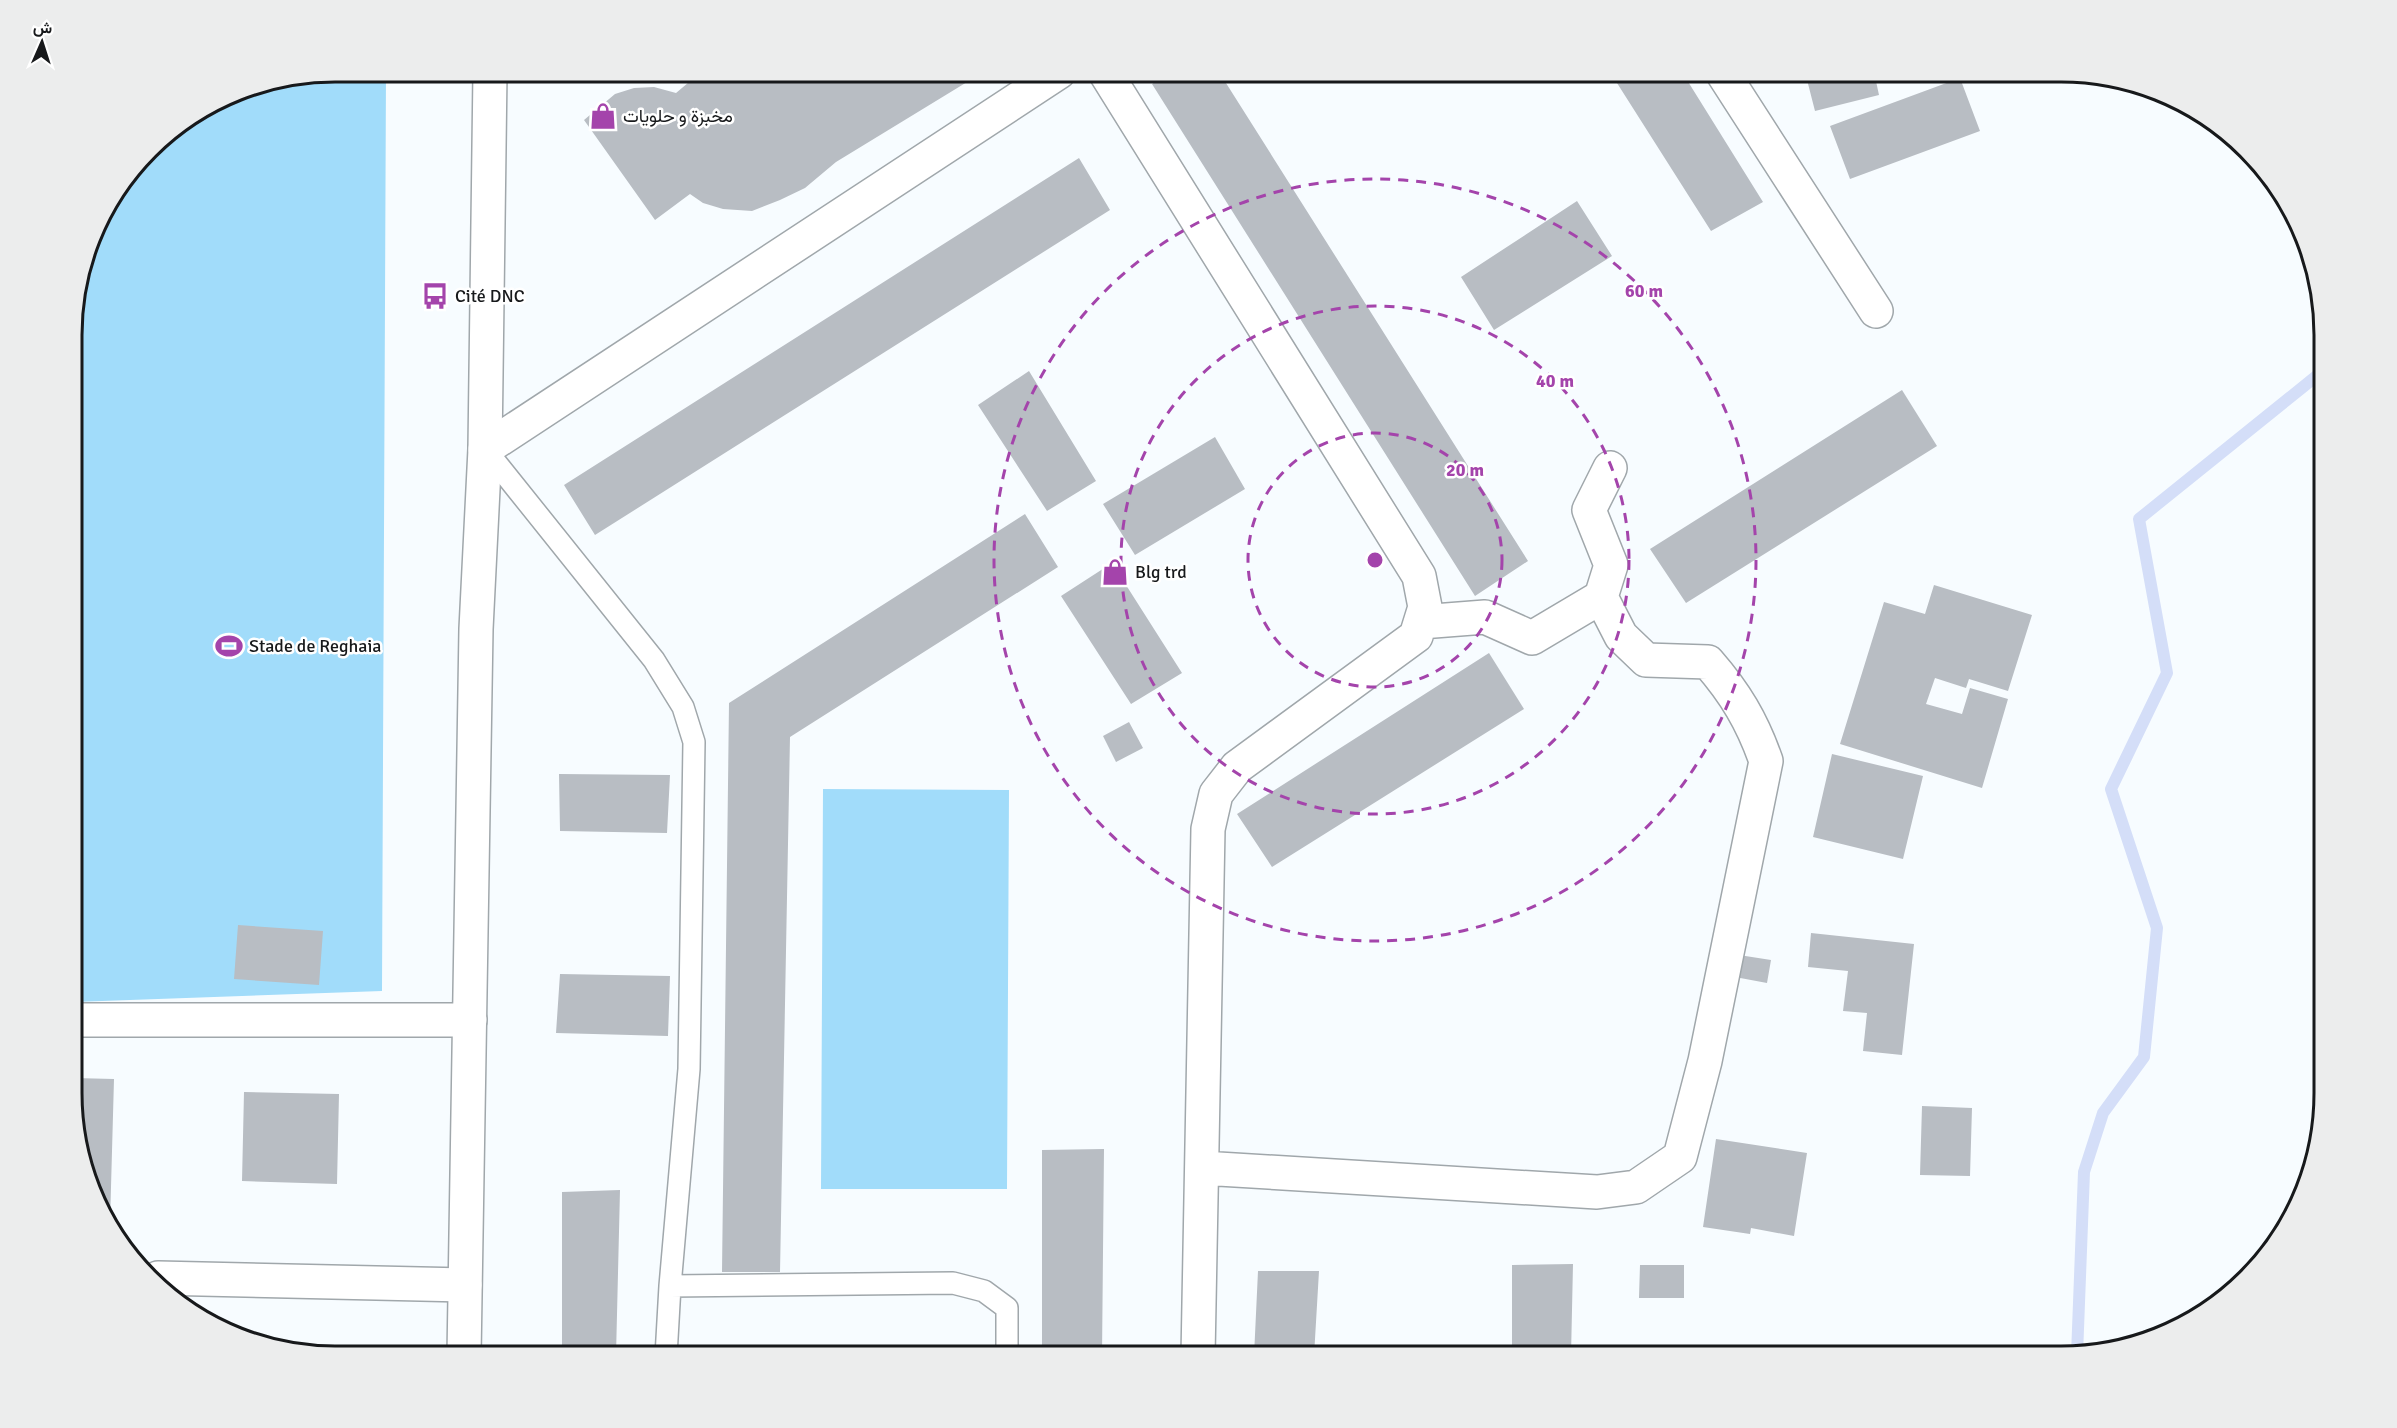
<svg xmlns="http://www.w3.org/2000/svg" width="2397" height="1428" viewBox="0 0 2397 1428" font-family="Signika,Vazirmatn,sans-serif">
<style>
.green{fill:#a1dcfa}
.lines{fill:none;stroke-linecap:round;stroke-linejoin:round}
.stream{stroke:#d4def8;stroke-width:12}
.building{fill:#b8bdc3}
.lane-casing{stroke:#a0a7ab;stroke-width:24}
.street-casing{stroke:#a0a7ab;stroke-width:36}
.secondary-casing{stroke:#a0a7ab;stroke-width:36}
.lane{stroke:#fff;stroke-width:21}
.street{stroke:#fff;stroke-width:33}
.secondary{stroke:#fff;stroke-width:33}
.ring{fill:none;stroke:#a444ab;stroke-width:3;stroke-dasharray:10 8}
.labels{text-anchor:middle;stroke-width:5;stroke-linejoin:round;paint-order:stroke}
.poi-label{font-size:18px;fill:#17191b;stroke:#fff;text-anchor:start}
.rim{fill:none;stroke:#17191b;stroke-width:3}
.centre{fill:#a444ab;stroke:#fff;stroke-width:3}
.ring-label{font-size:18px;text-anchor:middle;font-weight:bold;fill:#a444ab;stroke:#fff;stroke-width:5;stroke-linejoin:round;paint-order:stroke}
</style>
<rect width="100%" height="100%" fill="#f7fcff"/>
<path class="green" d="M335,72H386L382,991L74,1002V301L99,218L161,138L235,92Z
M823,789L1009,790L1007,1189H821Z"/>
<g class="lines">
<path class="stream" d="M2077,1355L2084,1172L2103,1113L2144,1057L2157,928L2111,789L2167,673L2139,519L2324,370"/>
</g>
<path class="building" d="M701,72H968L972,79L836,162L805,188L780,200L752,211L723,209L703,203L690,194L655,220L584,120L615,94L634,88L654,87L676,93Z
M1170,72H1219L1528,561L1475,596L1152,84Z
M1610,72H1682L1763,202L1711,231Z
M1805,72H1874L1879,95L1815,111Z
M1960,78L1980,131L1850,179L1830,126Z
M1079,158L1110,210L595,535L564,485Z
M1577,201L1612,256L1494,330L1461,277Z
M1029,371L1096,481L1047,511L978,405Z
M1902,390L1937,446L1686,603L1650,549Z
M1215,437L1245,489L1135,555L1103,504Z
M1025,514L1058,567L790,737L780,1272H722L729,703Z
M1112,563L1182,673L1131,704L1061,596Z
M1934,585L2032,615L2008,691L1969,679L1966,688L1935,678L1926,704L1962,714L1970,688L2008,699L1982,788L1840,744L1884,602L1925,614Z
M1489,653L1524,709L1272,867L1237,814Z
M1129,722L1143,748L1116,762L1103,736Z
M1832,754L1923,776L1903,859L1813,837Z
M559,774L670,775L667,833L560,831Z
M238,925L323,931L319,985L234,979Z
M1811,933L1914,944L1902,1055L1863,1051L1867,1013L1843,1011L1848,971L1808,967Z
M1739,955L1771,960L1767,983L1735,977Z
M560,974L670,976L668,1036L556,1033Z
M74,1078L114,1079L110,1223L74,1127Z
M244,1092L339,1094L337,1184L242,1181Z
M1922,1106L1972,1108L1970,1176L1920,1175Z
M1716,1139L1807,1153L1794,1236L1751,1228L1750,1234L1703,1227Z
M1104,1149L1102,1356H1042V1150Z
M620,1190L616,1356H562V1192Z
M1573,1264L1571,1356H1512V1265Z
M1640,1265H1684V1298H1639Z
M1258,1271H1319L1314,1356H1254Z"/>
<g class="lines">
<defs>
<path id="lane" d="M485,449L654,660L683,707L694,742L689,1069L670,1286
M666,1356L670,1286L953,1283L984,1291L1007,1308V1356"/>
<path id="street" d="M1105,72L1419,576L1425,607L1416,636L1237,767L1216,794L1208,829L1198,1356
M1722,72L1876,311
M485,449L1059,72
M1421,622L1485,617L1532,638L1601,597L1611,565L1589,510L1610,468
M74,1020H470
M1202,1168L1597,1192L1636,1187L1680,1157L1705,1061L1766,761C1752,721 1735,693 1708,662L1646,660L1621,636L1601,597
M158,1278L465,1285"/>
<path id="secondary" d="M464,1356L476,629L485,449L490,72"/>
</defs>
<use href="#lane" class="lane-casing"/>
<use href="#street" class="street-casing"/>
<use href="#secondary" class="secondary-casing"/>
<use href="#lane" class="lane"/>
<use href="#street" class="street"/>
<use href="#secondary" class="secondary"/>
</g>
<g class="ring">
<circle cx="1375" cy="560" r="127"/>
<circle cx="1375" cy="560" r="254"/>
<circle cx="1375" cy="560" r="381"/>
</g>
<defs>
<symbol id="shop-bare" viewBox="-9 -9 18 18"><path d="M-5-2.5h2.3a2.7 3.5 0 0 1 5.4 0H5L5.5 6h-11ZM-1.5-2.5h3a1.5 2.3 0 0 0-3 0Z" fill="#a444ab" stroke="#fff" stroke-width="2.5" paint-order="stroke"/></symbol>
<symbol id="bus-bare" viewBox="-9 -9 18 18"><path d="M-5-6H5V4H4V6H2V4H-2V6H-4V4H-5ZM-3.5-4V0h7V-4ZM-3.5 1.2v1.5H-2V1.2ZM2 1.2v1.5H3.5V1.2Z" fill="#a444ab" stroke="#fff" stroke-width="2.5" paint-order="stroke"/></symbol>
<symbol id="stadium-bare" viewBox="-9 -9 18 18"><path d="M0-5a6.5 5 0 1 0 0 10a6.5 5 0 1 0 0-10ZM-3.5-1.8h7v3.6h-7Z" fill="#a444ab" stroke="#fff" stroke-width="2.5" paint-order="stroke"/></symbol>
</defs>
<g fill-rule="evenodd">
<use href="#shop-bare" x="584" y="97" width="38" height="38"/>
<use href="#bus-bare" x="416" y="277" width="38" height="38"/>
<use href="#shop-bare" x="1096" y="553" width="38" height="38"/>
<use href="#stadium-bare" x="210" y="627" width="38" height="38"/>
</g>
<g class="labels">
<g class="poi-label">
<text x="623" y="122">مخبزة و حلويات</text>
<text x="455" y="302">Cité DNC</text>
<text x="1135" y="578">Blg trd</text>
<text x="249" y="652">Stade de Reghaia</text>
</g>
</g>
<path d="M0 0H2397V1428H0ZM335 82H2061A253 253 0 0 1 2314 335V1093A253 253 0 0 1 2061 1346H335A253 253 0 0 1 82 1093V335A253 253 0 0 1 335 82Z" fill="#eceded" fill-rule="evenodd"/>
<path class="rim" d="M335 82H2061A253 253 0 0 1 2314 335V1093A253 253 0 0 1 2061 1346H335A253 253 0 0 1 82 1093V335A253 253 0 0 1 335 82Z"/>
<circle cx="1375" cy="560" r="9" class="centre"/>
<g class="ring-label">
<text x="1644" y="297">60 m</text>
<text x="1555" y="387">40 m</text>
<text x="1465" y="476">20 m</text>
</g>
<g transform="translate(42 42) rotate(3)" stroke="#ffffff" stroke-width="4.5" paint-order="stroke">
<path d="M0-4.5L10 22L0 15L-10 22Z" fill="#17191b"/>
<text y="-9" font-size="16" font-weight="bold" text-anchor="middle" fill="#17191b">ش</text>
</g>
</svg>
